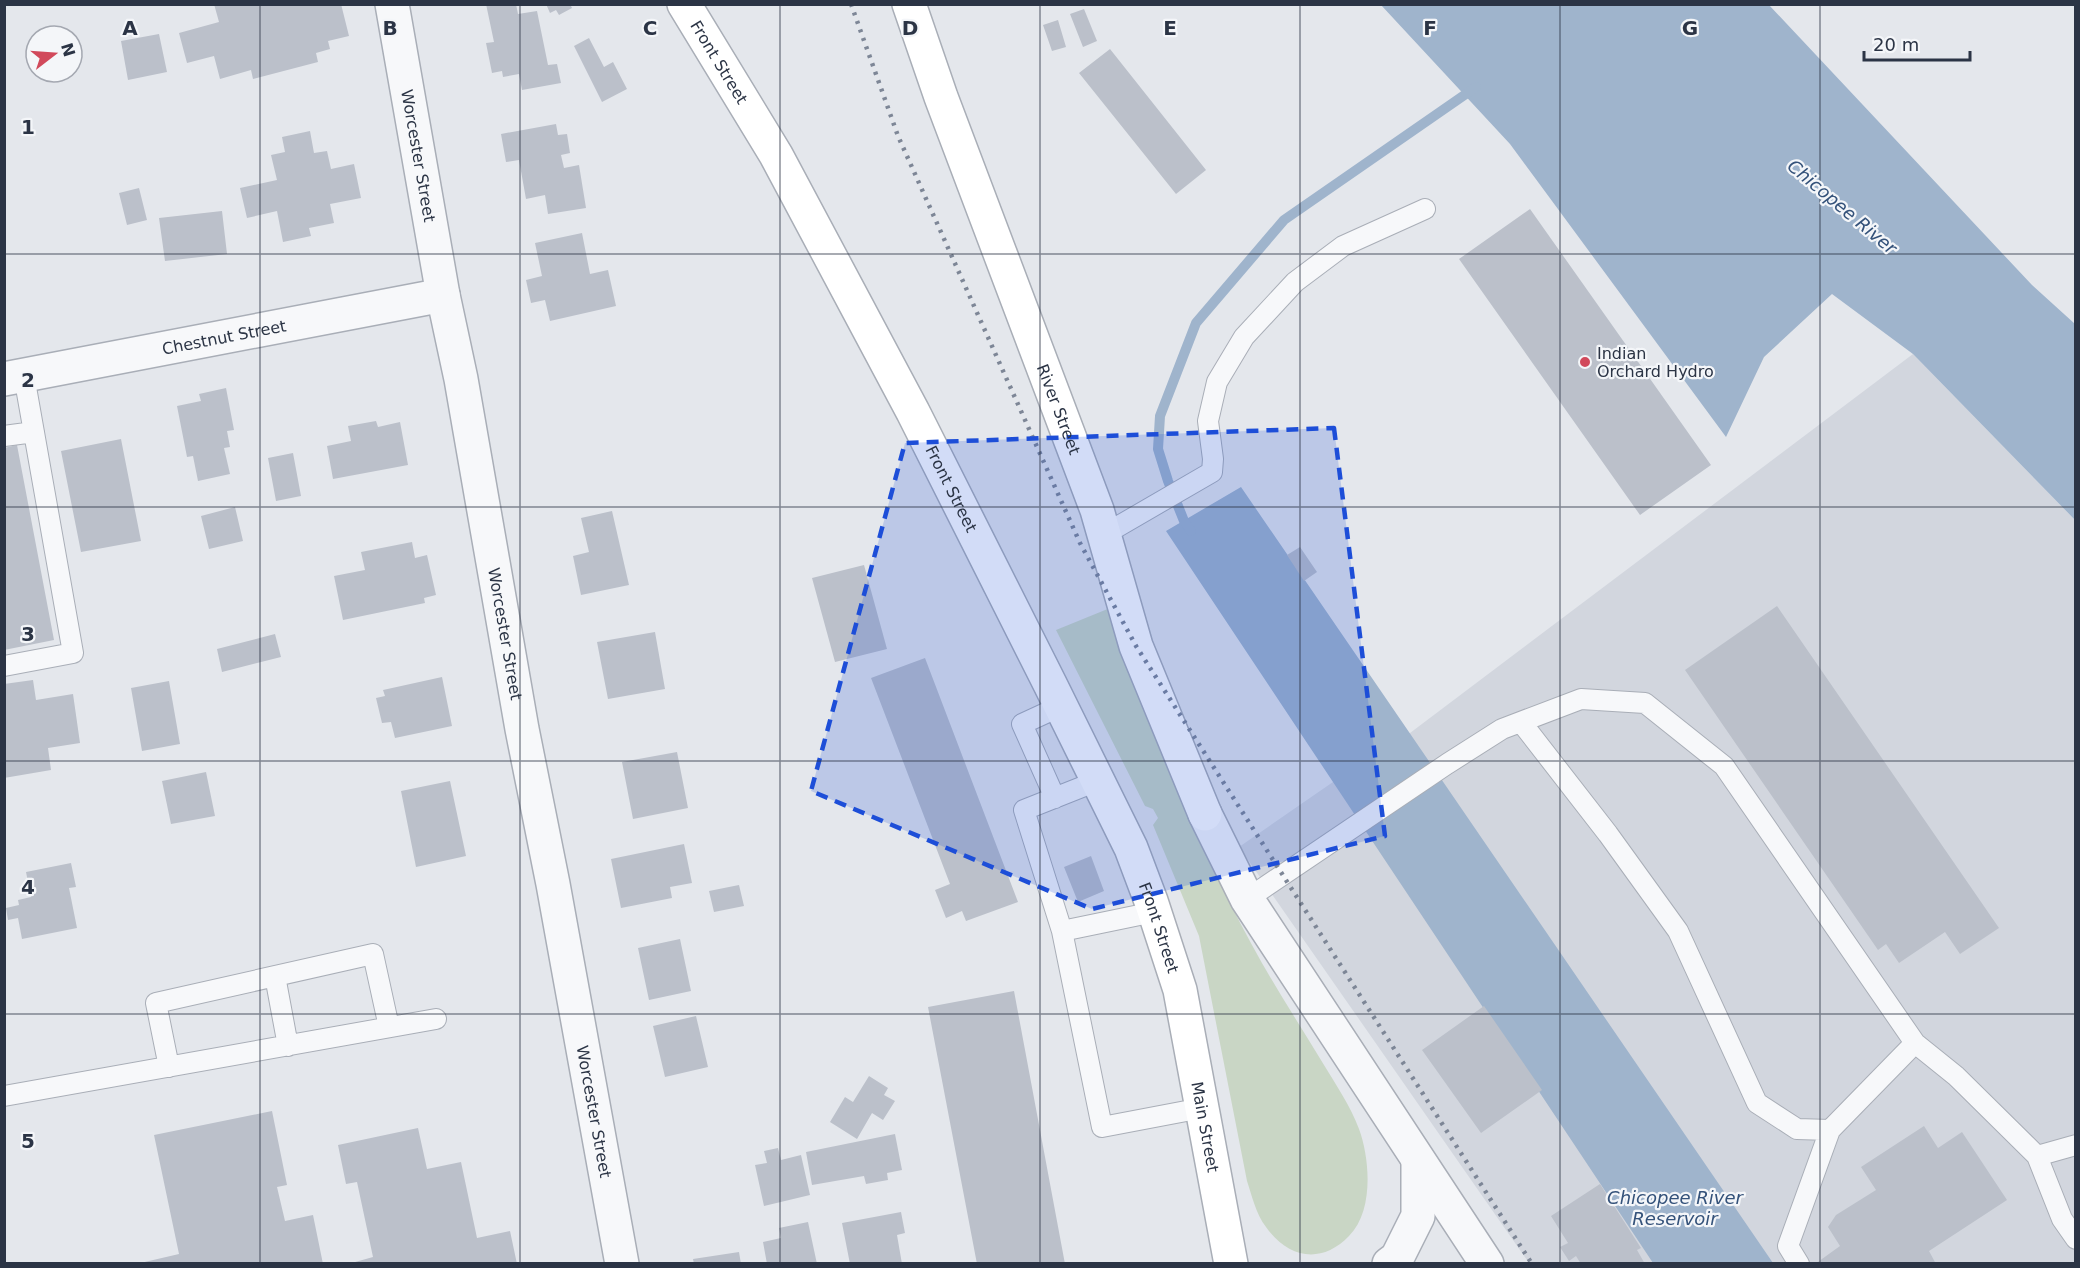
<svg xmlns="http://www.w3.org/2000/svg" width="2080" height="1268" viewBox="0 0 2080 1268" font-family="'DejaVu Sans',sans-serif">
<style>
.built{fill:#d2d6de}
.green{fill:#c9d6c5}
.water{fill:#9fb4cc}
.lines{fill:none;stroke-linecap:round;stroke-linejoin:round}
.stream{stroke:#9fb4cc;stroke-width:10}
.building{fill:#bbc0ca}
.service-casing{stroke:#a9aeb7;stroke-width:22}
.minor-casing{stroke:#a9aeb7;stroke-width:36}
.tertiary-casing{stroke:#a9aeb7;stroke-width:36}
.secondary-casing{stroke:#a9aeb7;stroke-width:36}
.service{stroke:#f7f8fa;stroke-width:20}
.minor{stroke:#f7f8fa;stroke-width:33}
.tertiary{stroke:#f7f8fa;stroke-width:33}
.secondary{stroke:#fff;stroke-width:33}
.rail{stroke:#7d8696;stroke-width:4.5;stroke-dasharray:3 6;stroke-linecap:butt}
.marked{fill:#1d4ed8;fill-opacity:0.2;stroke:#1d4ed8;stroke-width:4.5;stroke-dasharray:12 8;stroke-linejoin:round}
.grid{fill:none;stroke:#2b3445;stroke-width:1.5;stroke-opacity:0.55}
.poi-dot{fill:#d1495b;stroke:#f4f6f9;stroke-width:2}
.labels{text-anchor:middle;stroke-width:4.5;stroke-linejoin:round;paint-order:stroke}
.street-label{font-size:16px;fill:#2b3445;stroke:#f4f6f9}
.poi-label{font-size:16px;fill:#2b3445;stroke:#f4f6f9;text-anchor:start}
.water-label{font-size:18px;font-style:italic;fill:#34527a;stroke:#f4f6f9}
.grid-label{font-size:20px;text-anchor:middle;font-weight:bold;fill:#2b3445;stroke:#f4f6f9;stroke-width:4.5;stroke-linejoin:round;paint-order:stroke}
</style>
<rect width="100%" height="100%" fill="#e4e7ec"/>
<path class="built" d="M1913,354L2075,520V1263H1529L1239,847L1333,782L1410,733Z"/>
<path class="green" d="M1110,608C1152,722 1193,837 1252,945C1274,986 1300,1025 1324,1065C1336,1085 1351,1107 1359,1129C1370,1159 1374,1211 1349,1236C1321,1265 1288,1258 1266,1227C1256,1214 1252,1196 1247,1181L1199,936L1153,825L1158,818L1153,809L1145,806L1056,630Z"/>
<path class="water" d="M1381,5H1769L2032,285L2075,324V520L1913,354L1832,294L1764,357L1726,437L1510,144Z
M1241,487L1773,1263H1653L1166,531Z"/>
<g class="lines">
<path class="stream" d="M1191,531L1184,521L1168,481L1158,449L1160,416L1196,323L1284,220L1476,87"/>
</g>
<path class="building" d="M214,4H341L349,36L328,41L330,49L316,53L318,62L253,79L251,70L220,79L214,56L187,63L179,33L219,22Z
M486,4H516L518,14L537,11L548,65L557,64L561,83L522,90L519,74L503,77L502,71L492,73L486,43L494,42Z
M546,4H570L572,8L559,15L556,10L550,13Z
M1084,9L1097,41L1083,47L1070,14Z
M1058,20L1066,47L1052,51L1043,25Z
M159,34L167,72L128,80L121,41Z
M589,38L604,67L613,62L627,89L602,102L574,46Z
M1110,49L1206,170L1176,194L1079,73Z
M556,124L558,135L567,134L570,153L561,155L564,168L579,165L586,208L548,214L545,195L526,199L519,160L506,162L501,134Z
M310,131L314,153L327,151L331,169L354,164L361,198L330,204L334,223L309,228L311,236L283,242L277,211L247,218L240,188L277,180L271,155L285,152L282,137Z
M139,188L147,220L127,225L119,193Z
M1530,209L1711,465L1640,515L1459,259Z
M222,211L227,254L165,261L159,218Z
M582,233L590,274L608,270L616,306L550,321L545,300L531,303L526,280L542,276L535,243Z
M226,388L234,430L227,431L230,447L224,448L230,474L198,481L193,456L187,457L177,406L201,401L199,394Z
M376,421L378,427L400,422L408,465L333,479L327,446L351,441L348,426Z
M121,439L141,541L81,552L61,451Z
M17,445L54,640L4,650V448Z
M293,453L301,496L276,501L268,458Z
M235,507L243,541L209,549L201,516Z
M612,511L629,585L581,595L573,556L589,552L581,518Z
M412,542L415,558L427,555L436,595L424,598L425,603L343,620L334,576L365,570L361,552Z
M1300,547L1317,572L1304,581L1287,555Z
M864,565L887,649L835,662L812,578Z
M1777,606L1999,928L1960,954L1945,932L1899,963L1886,944L1878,950L1685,670Z
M655,632L665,689L608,699L597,642Z
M275,634L281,657L222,672L217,649Z
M925,658L1018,902L966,921L962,911L946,918L935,890L950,884L871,678Z
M442,677L452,726L395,738L391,722L382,723L376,698L385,696L383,690Z
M33,680L36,700L73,694L80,743L48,748L51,770L4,778V684Z
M169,681L180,744L142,751L131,688Z
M677,752L688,808L633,819L622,762Z
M206,772L215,816L171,824L162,781Z
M450,781L466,856L416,867L401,791Z
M684,844L692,883L670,887L672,898L621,908L611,859Z
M1091,856L1104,891L1078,902L1064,867Z
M71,863L76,887L69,888L77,928L22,939L18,918L8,920L6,908L19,905L18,900L31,897L26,872Z
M739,885L744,906L714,912L709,891Z
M680,939L691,991L649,1000L638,948Z
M1014,991L1065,1264H977L928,1007Z
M1484,1006L1542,1090L1481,1133L1422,1050Z
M696,1016L708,1067L665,1077L653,1026Z
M869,1076L888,1088L884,1095L895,1101L883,1120L872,1113L857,1139L830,1122L845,1097L853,1102Z
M272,1111L287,1185L277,1187L285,1221L313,1215L323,1264H136L179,1254L154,1135Z
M1924,1126L1938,1148L1962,1132L2007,1200L1929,1251L1936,1264H1815L1840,1246L1828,1227L1836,1215L1876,1190L1861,1167Z
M418,1128L427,1169L461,1162L477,1238L510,1231L517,1264H348L373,1257L357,1182L346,1184L338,1145Z
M895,1134L902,1170L887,1173L888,1180L866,1184L864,1176L812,1185L806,1152Z
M778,1148L781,1160L801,1155L810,1195L764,1206L755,1165L767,1163L764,1151Z
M1600,1184L1641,1248L1637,1250L1645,1264H1581L1576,1256L1569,1261L1560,1247L1568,1243L1551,1216Z
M901,1212L905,1233L897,1235L902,1264H850L842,1223Z
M808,1222L817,1264H767L763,1242L781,1238L779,1228Z
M739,1252L741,1264H694L693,1259Z"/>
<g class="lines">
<defs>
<path id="service" d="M4,436L34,432
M1105,534L1212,472L1213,459L1208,421L1217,382L1244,337L1295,282L1343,246L1425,209
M4,666L73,653L24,376
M1521,722L1608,834L1678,931L1757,1103L1797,1129L1830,1130L1915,1043
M1055,798L1022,724L1061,706
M1247,899L1447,764L1502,729L1581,699L1645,703L1724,766L1915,1043L1956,1076L2037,1156L2076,1145
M1154,912L1062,931L1102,1127L1202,1108
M1062,931L1024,810L1097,781
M275,976L288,1046
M169,1067L156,1003L373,954L389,1027
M4,1096L436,1019
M2037,1156L2062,1219L2076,1239
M1799,1264L1788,1246L1830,1130"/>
<g id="minor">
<path id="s1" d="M4,379L443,295"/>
<path d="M1205,814L1247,899L1487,1264"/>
<path d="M1389,1264L1397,1258L1418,1216V1161"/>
</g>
<g id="tertiary">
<path id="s2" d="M392,4L443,295L461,379L522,729L553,884L622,1264"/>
</g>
<g id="secondary">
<path id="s3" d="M684,4L776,155L840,275L913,412L1050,684L1131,848L1151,901L1180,990L1231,1264"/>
<path id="s4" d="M909,4L941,97L1097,510L1136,646L1205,814"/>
</g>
</defs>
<use href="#service" class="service-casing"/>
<use href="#minor" class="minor-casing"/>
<use href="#tertiary" class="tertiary-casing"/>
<use href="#secondary" class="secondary-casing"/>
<use href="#service" class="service"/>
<use href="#minor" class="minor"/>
<use href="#tertiary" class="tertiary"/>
<use href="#secondary" class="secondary"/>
<path class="rail" d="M851,4L898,136L1080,543L1136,646L1532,1264"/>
</g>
<path class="marked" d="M1334,428L1385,836L1092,909L811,791L905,443Z"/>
<path class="grid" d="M260,4V1264M520,4V1264M780,4V1264M1040,4V1264M1300,4V1264M1560,4V1264M1820,4V1264M4,254H2076M4,507H2076M4,761H2076M4,1014H2076"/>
<circle class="poi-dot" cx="1585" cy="362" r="6"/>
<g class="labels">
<g class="street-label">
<text dy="6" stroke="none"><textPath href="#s3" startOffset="68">Front Street</textPath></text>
<text dy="6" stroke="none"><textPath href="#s2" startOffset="154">Worcester Street</textPath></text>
<text dy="6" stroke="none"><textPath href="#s1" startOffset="224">Chestnut Street</textPath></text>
<text dy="6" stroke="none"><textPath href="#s4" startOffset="432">River Street</textPath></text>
<text dy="6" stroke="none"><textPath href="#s3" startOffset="554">Front Street</textPath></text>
<text dy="6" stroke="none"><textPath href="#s2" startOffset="640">Worcester Street</textPath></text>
<text dy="6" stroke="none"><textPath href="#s3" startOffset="1040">Front Street</textPath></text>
<text dy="6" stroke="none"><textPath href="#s2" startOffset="1126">Worcester Street</textPath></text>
<text dy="6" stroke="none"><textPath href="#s3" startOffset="1245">Main Street</textPath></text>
</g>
<g class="poi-label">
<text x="1597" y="359">Indian<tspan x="1597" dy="18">Orchard Hydro</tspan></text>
</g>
<g class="water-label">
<text transform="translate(1842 207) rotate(40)" y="6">Chicopee River</text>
<text x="1675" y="1204">Chicopee River<tspan x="1675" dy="21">Reservoir</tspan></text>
</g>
</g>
<g class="grid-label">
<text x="130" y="35">A</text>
<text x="390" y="35">B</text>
<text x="650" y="35">C</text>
<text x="910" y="35">D</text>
<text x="1170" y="35">E</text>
<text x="1430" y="35">F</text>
<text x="1690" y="35">G</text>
<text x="28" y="134">1</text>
<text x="28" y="387">2</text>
<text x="28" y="641">3</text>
<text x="28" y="894">4</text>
<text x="28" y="1148">5</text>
</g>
<rect width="2080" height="1268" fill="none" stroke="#2b3445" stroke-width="12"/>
<g transform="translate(54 54) rotate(73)"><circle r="28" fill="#f4f6f9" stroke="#a4a8b1" stroke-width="1.5"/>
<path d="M0-4.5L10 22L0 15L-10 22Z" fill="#d1495b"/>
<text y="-9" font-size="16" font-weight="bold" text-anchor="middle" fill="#2b3445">N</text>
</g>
<path d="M1864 51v9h106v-9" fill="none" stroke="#2b3445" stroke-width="3"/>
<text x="1873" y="51" font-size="18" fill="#2b3445" stroke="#f4f6f9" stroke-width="4.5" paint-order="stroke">20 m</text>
</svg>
